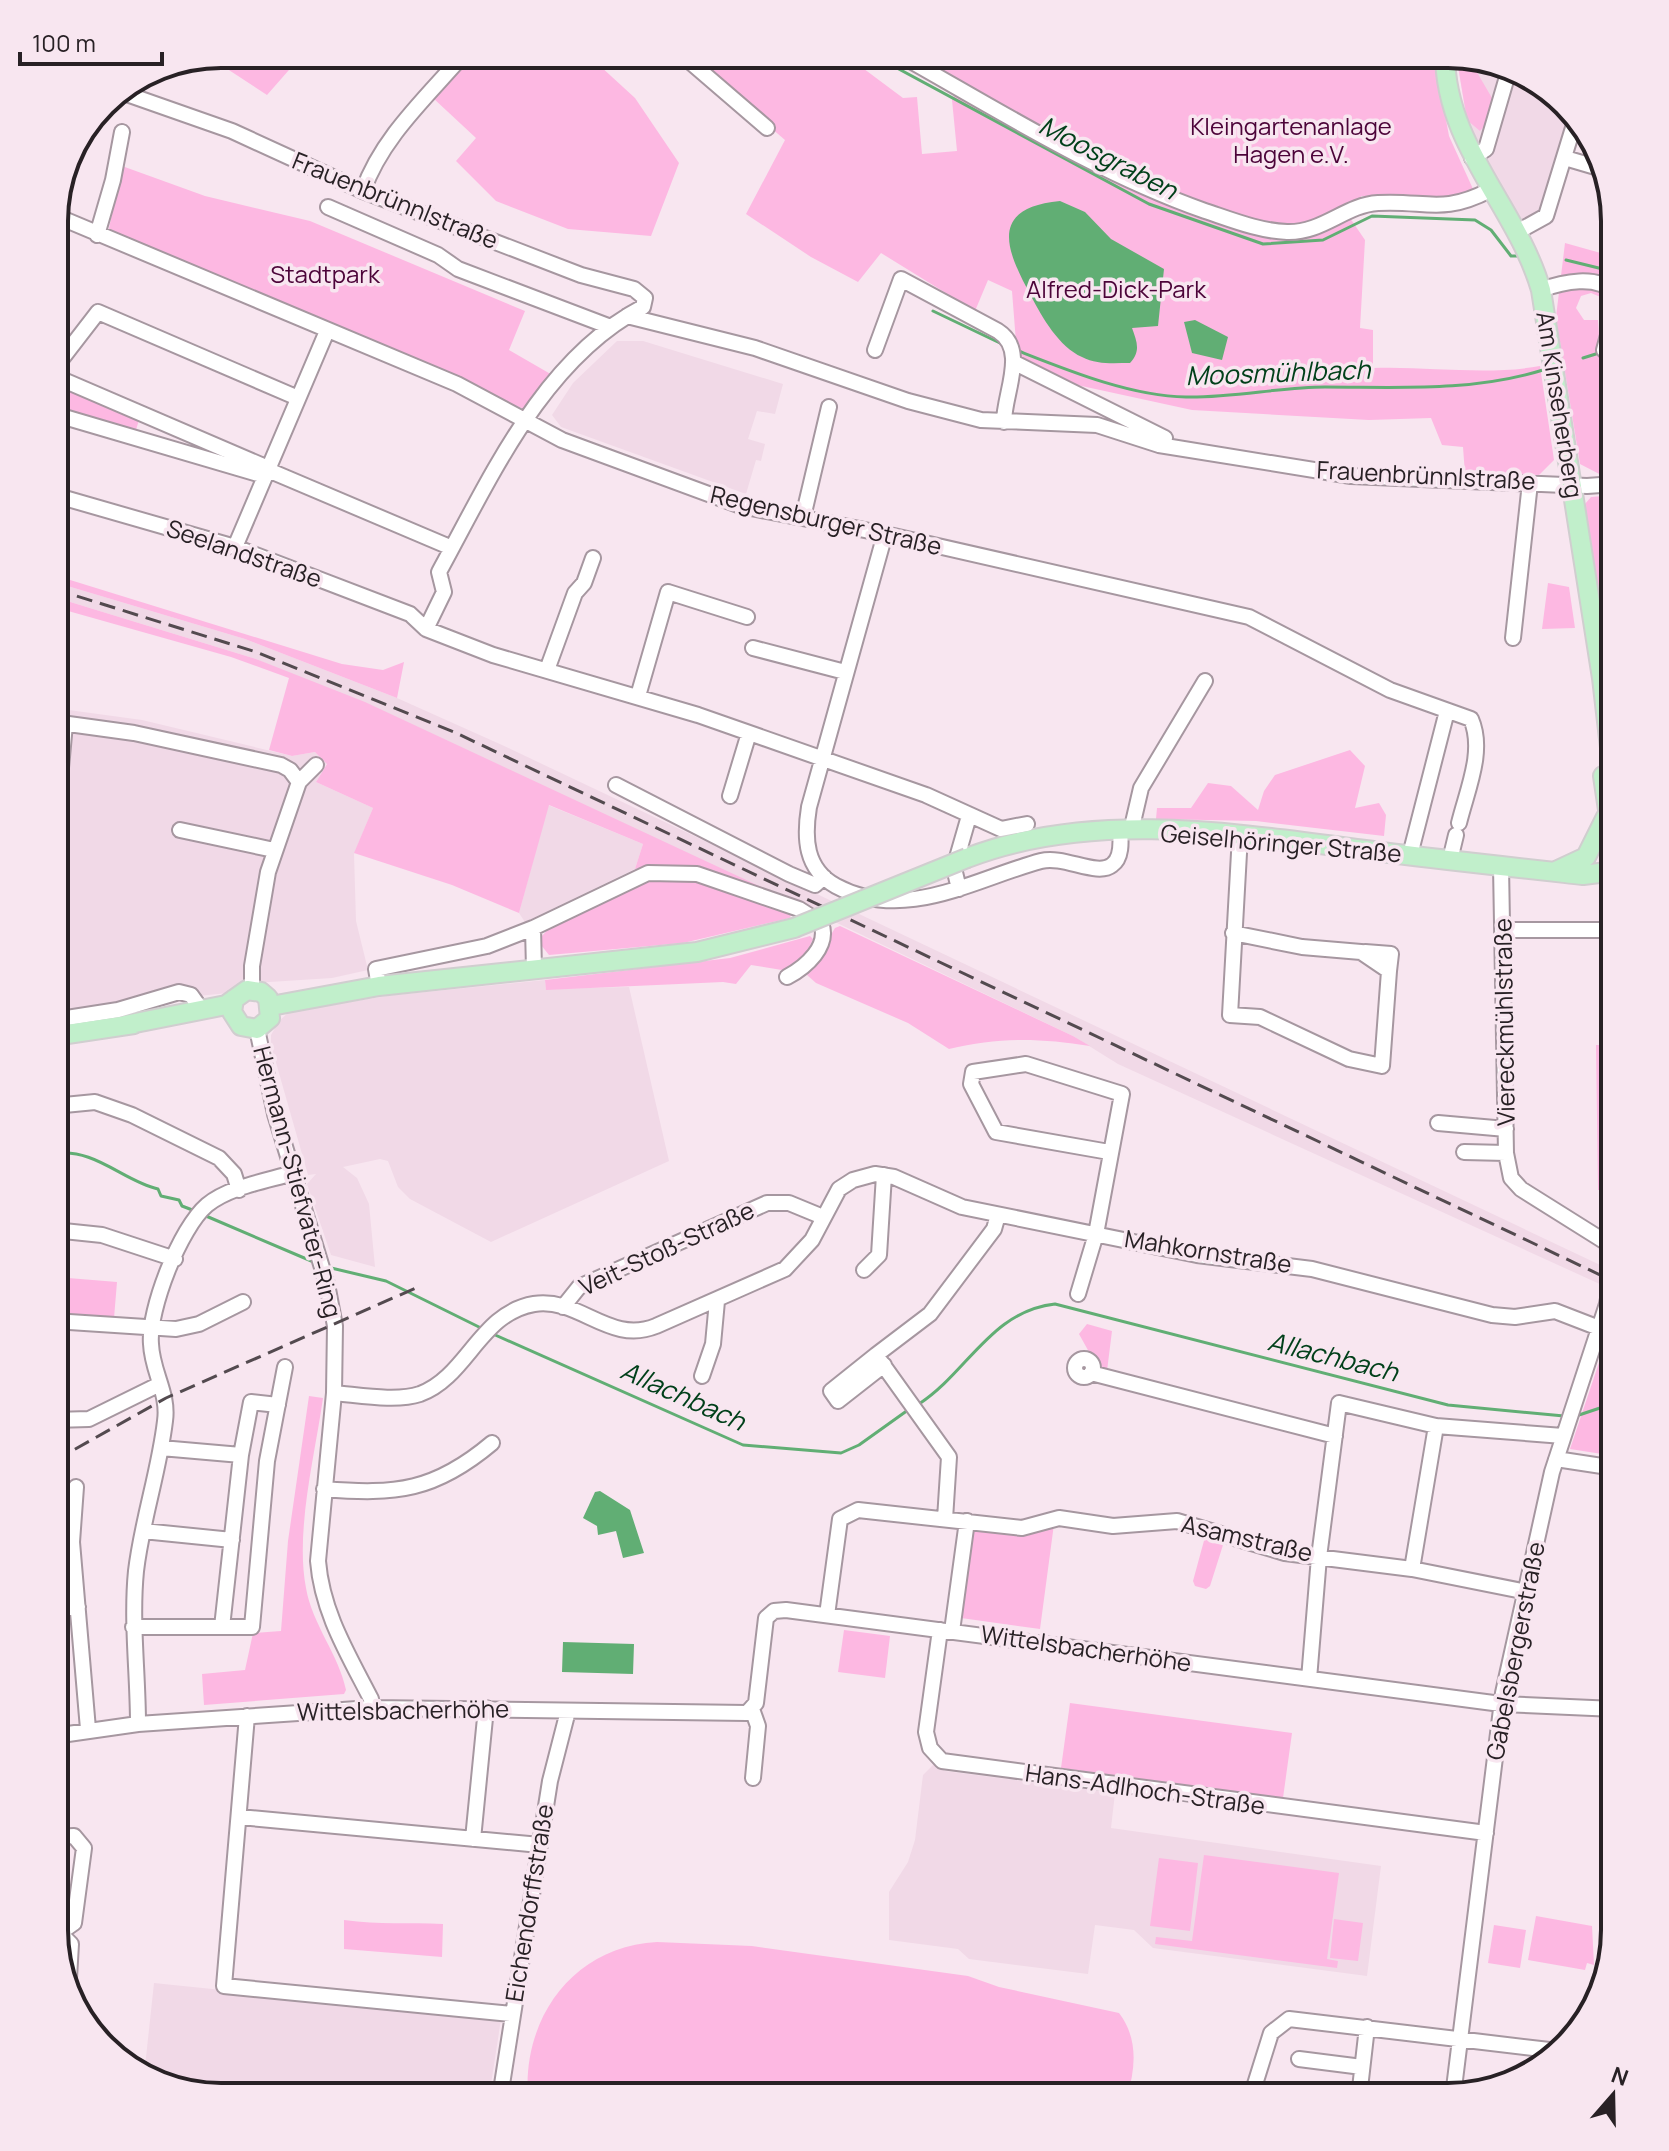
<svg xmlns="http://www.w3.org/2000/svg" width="1669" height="2151" viewBox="0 0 1669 2151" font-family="Manrope,sans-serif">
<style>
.built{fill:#f1d9e7}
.green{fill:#fdb8e2}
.water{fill:#61ae74}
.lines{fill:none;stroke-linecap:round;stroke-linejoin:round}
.stream{stroke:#61ae74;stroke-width:3}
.minor-tunnel{stroke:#cebfc7;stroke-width:14;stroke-dasharray:14 7;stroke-linecap:butt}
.minor-casing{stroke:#a697a0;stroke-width:18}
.major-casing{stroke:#d0cecf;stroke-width:22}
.minor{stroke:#fff;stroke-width:14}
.major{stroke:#c1efcb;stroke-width:18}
.rail{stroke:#534a4f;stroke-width:3;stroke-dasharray:16 8;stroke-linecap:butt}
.major-bridge-casing{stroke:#d0cecf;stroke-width:22;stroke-linecap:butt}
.major-bridge{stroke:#c1efcb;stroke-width:18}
.labels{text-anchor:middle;stroke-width:7;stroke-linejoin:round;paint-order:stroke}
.park-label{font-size:24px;fill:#4c0439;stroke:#f8e6f0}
.street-label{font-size:24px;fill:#282125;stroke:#f8e6f0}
.water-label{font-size:26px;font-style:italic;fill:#01401a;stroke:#f8e6f0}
.rim{fill:none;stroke:#282125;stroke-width:4}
</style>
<rect width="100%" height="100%" fill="#f8e6f0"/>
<path class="built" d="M1456,54L1532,77L1571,114L1541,211L1533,217L1520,221L1467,120Z
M617,341H643L783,384L775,414L757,411L748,439L765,444L761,461L756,460L746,494L561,427L552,415L573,383Z
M54,582L245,639L397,698L502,745L1615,1272V1291L1118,1064L1073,1036L810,910L256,659L54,597Z
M54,708L142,720L292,756L315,752L327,763L316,782L373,808L354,854L356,921L368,970L332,978L238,984L228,993L168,999L54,1022Z
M548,805L643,844L635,869L525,922L519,913Z
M545,980L546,989L629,987L669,1161L491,1242L410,1199L398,1187L388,1161L380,1159L343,1167L357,1178L369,1204L375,1267L331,1255L307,1184L316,1174L308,1175L271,1045V1035L279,1021L289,1012L386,996Z
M935,1763L945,1771L1115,1793L1111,1828L1381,1866L1367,1976L1153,1948L1134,1930L1095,1925L1088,1974L969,1959L958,1949L889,1940V1892L908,1862L915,1840L923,1775Z
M154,1983L501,2019L489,2097H221L144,2076Z"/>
<path class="green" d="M221,54H303L267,95L209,57Z
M470,54H587L635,98L679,163L651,236L568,229L496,201L456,161L476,138L433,98Z
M685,54H772L790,69L803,54H844L903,98L917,97L922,154L957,151L952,100L955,93L1154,197L1303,235L1324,231L1350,218L1365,240L1360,328L1373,330V368C1429,366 1485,376 1540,366L1554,460L1539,475L1465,474L1463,447L1442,445L1431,418L1369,420L1192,410L1077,385L1017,355L1012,291L988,280L975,311L881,253L858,282L811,257L746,214L785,140Z
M907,54H1434L1449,136L1473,189L1441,203L1361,196V202C1335,215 1311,229 1281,226C1257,224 1233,215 1210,208C1103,172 1005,109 907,54Z
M1456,54L1468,57L1492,98L1485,125L1480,131L1467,120Z
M122,166L205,196L310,221L525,311L509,350L554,376L524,409L108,233Z
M1565,243L1615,257V312L1605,311L1603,298L1591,293L1581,296L1576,308L1584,320H1598L1601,365L1615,435V476L1607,478L1580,464L1556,317Z
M54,383L139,420L135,433L54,408Z
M1615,495V662L1608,648L1585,504L1591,497Z
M54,575L342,664L383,670L404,662L397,698L245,639L54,582Z
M1548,583L1569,587L1575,628L1542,629Z
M54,597L256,659L365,702L800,905C749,887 690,855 635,869L643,844L549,805L519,913L452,885L354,853L373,808L316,782L327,764L315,752L292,756L269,750L289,678L231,657L54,607Z
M1350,750L1365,766L1355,808L1379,803L1386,815L1384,836L1256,821L1156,819L1157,808H1191L1208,783L1231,786L1258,810L1264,791L1275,775Z
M653,879L701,881L792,911L790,918L683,943L549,955L541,945V937L552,925Z
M840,926L1073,1036L1090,1046C1040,1038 998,1037 949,1049L908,1023L816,983L807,975L835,928Z
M810,936L813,939L805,956L788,971L751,965L736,984L723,982L546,990L545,980L730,958Z
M1596,1045H1615V1189L1611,1190L1607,1226L1600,1225L1602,1190H1598Z
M56,1277L117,1282L114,1318L54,1313Z
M1615,1315V1456L1570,1449Z
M1087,1324L1112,1331L1107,1371L1099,1370L1079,1334Z
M309,1396L323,1398C315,1455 295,1531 306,1588C312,1624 339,1655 346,1690L344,1694L204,1705L202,1674L245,1670L253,1633L281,1631L288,1541Z
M1054,1524L1040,1629L961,1618L971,1531L1027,1536Z
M1205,1537L1223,1545L1210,1586L1206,1589L1195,1586L1193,1581Z
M844,1630L890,1636L885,1678L838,1672Z
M1070,1703L1292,1733L1283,1798L1061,1768Z
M1204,1855L1339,1873L1327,1959L1338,1961L1337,1968L1155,1944L1156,1937L1192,1941Z
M1159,1858L1198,1863L1190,1931L1150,1926Z
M1536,1916L1592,1926L1594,1965L1587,1963L1585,1970L1528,1960Z
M1334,1919L1363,1923L1358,1961L1330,1958Z
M344,1920C380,1925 408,1922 443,1924L442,1957L344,1949Z
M1494,1925L1526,1930L1520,1968L1488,1963Z
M657,1942L752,1946L968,1976L999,1987L1119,2013C1138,2038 1136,2067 1127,2097H528C522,2018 574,1946 657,1942Z"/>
<path class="water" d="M1060,201L1085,212L1111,239L1164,269L1158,326L1132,328C1137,342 1141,351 1130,363C1114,363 1097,365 1082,357C1059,347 1042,317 1031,296C1006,250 988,208 1060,201Z
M1195,320L1228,337L1222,360L1192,353L1184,322Z
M600,1491L630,1510L644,1553L623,1558L616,1531L598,1535L597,1526L583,1518L595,1492Z
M563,1642L634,1644L633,1674L562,1672Z"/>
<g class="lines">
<path class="stream" d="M871,54L1149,204L1263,244L1323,240L1372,216L1475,220L1491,230L1511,256H1517
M1566,260L1615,272
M933,311L1002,344
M1016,350C1067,370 1130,396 1186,397C1233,398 1280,387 1325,387C1399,387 1472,392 1543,370
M1583,358L1599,353
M54,1154C94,1147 123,1181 158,1189L161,1196L179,1200L182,1206L195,1211
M206,1216L316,1263
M327,1267L386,1281L483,1329
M493,1334L743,1445L841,1453L859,1445L908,1410
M919,1404C968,1372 991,1311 1055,1304L1448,1405L1564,1416
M1576,1416L1615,1403"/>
<path class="minor-tunnel" d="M1615,1150V1122"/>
<defs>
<path id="minor" d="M681,54L767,128
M898,54C998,110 1097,173 1205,211C1232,220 1259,231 1287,232C1323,233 1345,205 1378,203C1426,200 1442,215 1490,190
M118,91L232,131L363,191L581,275L634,289L645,298L643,307C543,359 491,477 439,572L444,592L426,629L493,655L698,715L926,795L1001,829L1027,824
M1472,158L1486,149L1509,70
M1565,158L1599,168
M363,191C382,137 427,97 464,54
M328,207L438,255L458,269L608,326
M54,215L457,384L562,440L741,506L885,534L1249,617L1390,690L1471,719C1485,751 1467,790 1459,823
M1517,232L1546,216L1576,118
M97,235L113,180L122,132
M1541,290C1562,282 1597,274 1615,293
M627,316L755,348L908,401L981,420L1097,425L1159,445L1351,476L1587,486L1615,484
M875,350L901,279L998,331C1028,350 1004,393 1004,422
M1615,360L1604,350L1615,310
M1013,362L1165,438
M54,369L98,312L298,398
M54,376L268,468
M54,414L265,476
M268,470L452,548
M54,495L235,547L410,614L426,629
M803,517L829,407
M885,534L809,807C804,838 805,869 836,886C905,923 974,879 1041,861C1064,855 1097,877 1112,865C1122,858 1121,842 1120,831
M235,547L327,331
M1513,638L1530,483
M753,648L845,672
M547,670L575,593L584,583L593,558
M638,696L668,592L747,617
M54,722L134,733L281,765L290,770L299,782
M299,782L316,765
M616,785L789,874L815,885L824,877
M730,796L749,733
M180,830L274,850
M1131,831L1141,788L1205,681
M54,844L65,724
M1410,855L1447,711
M1450,860L1456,835
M1501,866L1506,1153L1511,1178L1521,1189L1615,1248
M959,889L954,868L969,816
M533,928L534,969
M1504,930H1615
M1233,933L1302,947L1361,952L1389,971L1382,1066L1349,1059L1260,1017L1230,1015L1240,835
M1365,952L1391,954L1389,971
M379,986L376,969L487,946L533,928L648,873L697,874L799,909L821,923C830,946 806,967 787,977
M252,989V966L268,872L299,782
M54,1020L118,1010L179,992L191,995L201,1009
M257,1029L275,1114L327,1284L335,1326L334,1393L318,1561C322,1612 348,1654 371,1699L372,1708
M54,1106L95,1102L132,1115L219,1158L234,1174L239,1190
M1438,1123L1506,1129
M1464,1152L1506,1153
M54,1230L102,1235L175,1259
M864,1270L879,1255L884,1175
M1078,1294L1096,1234L1122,1094L1026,1064L973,1072L971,1084L996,1132L1109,1152
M563,1307L579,1287L767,1203H789L823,1217
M54,1321L176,1329L199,1324L243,1302
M876,1355L831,1391L838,1401L884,1365
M1075 1368a9 9 0 1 1 18 0a9 9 0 1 1-18 0Z
M1091,1373L1335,1436
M702,1376L713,1344L717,1301
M334,1393C359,1395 396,1402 420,1394C467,1377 480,1313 534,1304C580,1297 609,1345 656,1326L785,1269L812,1240L839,1189L853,1180L875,1174L894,1177L962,1207L1197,1255L1312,1269L1492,1315L1515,1317L1555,1311L1599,1328
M54,1420L89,1419L160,1384
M161,1448L241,1455
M1556,1459L1615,1468
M76,1487L72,1542L88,1729
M324,1489C396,1495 435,1491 492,1443
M945,1519L949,1457L876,1355L930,1314L994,1229L998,1215
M143,1531L232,1540
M1412,1569L1436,1426
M54,1609L78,1607
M827,1615L840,1519L858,1510L1022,1528L1059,1518L1113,1526L1177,1521L1285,1553L1412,1569L1527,1592
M133,1627H252L267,1461L285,1367
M222,1627L241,1455L251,1402L278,1405
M940,1630L926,1732L930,1748L942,1761L1486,1833
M952,1631L967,1521
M1309,1679L1319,1557L1339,1403L1436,1426L1563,1436
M752,1709L758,1726L753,1778
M247,1716L224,1986L511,2014
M138,1724C138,1673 131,1622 136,1571C142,1520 159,1472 165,1421C169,1393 152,1372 151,1344C148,1310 180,1228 207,1205C229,1187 266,1181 293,1173
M54,1736L138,1724L372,1708L747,1713L756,1703L766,1618L774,1611L786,1610L1501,1704L1615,1709
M239,1817L540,1845
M54,1837L74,1836L84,1848L74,1923L57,1935
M473,1839L486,1708
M56,1935L63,1936L71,1944L69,1978
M1299,2059L1362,2067
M1453,2096L1503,1693L1552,1472L1607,1304L1615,1262
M500,2097L550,1781L568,1711
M1251,2097L1271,2033L1289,2019L1558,2051
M1359,2097L1367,2027"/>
<path id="major" d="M1445,54C1445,146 1517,207 1541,290L1602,678L1615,791
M1603,776L1615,858
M967,858C1099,807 1252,836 1389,853C1454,861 1519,868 1583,875L1615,871
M1556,871L1586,857L1606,817
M271,1006L379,986L697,952L794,928
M125,1025L226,1005L247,990L261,992L268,998L270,1018L257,1029L241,1026L232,1012L234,999
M54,1036L134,1024"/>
</defs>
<use href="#minor" class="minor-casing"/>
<use href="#major" class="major-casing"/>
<use href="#minor" class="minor"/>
<use href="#major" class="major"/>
<path class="rail" d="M54,589L256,652L454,732L1615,1282
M54,1461L166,1398L418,1287"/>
<defs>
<path id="major-bridge" d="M794,928L967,858"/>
</defs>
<use href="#major-bridge" class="major-bridge-casing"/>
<use href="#major-bridge" class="major-bridge"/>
</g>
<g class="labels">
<g class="park-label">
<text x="1291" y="135">Kleingartenanlage<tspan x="1291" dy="28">Hagen e.V.</tspan></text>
<text x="325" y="283">Stadtpark</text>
<text x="1116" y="298">Alfred-Dick-Park</text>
</g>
<g class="street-label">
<text transform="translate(395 201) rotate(22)" y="8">Frauenbrünnlstraße</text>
<text transform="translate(1559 405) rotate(81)" y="8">Am Kinseherberg</text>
<text transform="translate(1426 476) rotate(3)" y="8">Frauenbrünnlstraße</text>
<text transform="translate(826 521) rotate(13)" y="8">Regensburger Straße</text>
<text transform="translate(244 554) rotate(19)" y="8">Seelandstraße</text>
<text transform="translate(1281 844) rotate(5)" y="8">Geiselhöringer Straße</text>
<text transform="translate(1505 1022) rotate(-91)" y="8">Viereckmühlstraße</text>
<text transform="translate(297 1182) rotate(75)" y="8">Hermann-Stiefvater-Ring</text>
<text transform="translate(667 1249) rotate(-25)" y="8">Veit-Stoß-Straße</text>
<text transform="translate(1208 1252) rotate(9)" y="8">Mahkornstraße</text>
<text transform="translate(1247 1539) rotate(13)" y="8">Asamstraße</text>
<text transform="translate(1086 1649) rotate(8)" y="8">Wittelsbacherhöhe</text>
<text transform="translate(1516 1651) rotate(-79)" y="8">Gabelsbergerstraße</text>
<text transform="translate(403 1711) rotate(-1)" y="8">Wittelsbacherhöhe</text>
<text transform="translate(1145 1790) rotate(8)" y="8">Hans-Adlhoch-Straße</text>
<text transform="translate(530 1903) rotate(-81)" y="8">Eichendorffstraße</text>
</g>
<g class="water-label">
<text transform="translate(1108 158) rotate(27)" y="9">Moosgraben</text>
<text transform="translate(1278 373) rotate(-2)" y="9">Moosmühlbach</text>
<text transform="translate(1333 1357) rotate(14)" y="9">Allachbach</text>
<text transform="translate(683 1396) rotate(24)" y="9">Allachbach</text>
</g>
</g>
<path d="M0 0H1669V2151H0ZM221 68H1448A153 153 0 0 1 1601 221V1930A153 153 0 0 1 1448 2083H221A153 153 0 0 1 68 1930V221A153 153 0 0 1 221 68Z" fill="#f8e6f0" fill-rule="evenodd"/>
<path class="rim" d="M221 68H1448A153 153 0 0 1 1601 221V1930A153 153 0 0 1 1448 2083H221A153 153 0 0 1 68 1930V221A153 153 0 0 1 221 68Z"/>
<g transform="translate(1613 2095) rotate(20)" stroke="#f8e6f0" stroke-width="6" paint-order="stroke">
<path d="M0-6L14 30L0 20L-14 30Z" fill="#282125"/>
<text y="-12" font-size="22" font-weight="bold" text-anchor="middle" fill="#282125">N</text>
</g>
<path d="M20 52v12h142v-12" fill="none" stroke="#282125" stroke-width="4"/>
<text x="32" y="52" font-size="24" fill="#282125" stroke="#f8e6f0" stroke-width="6" paint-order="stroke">100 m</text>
</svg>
